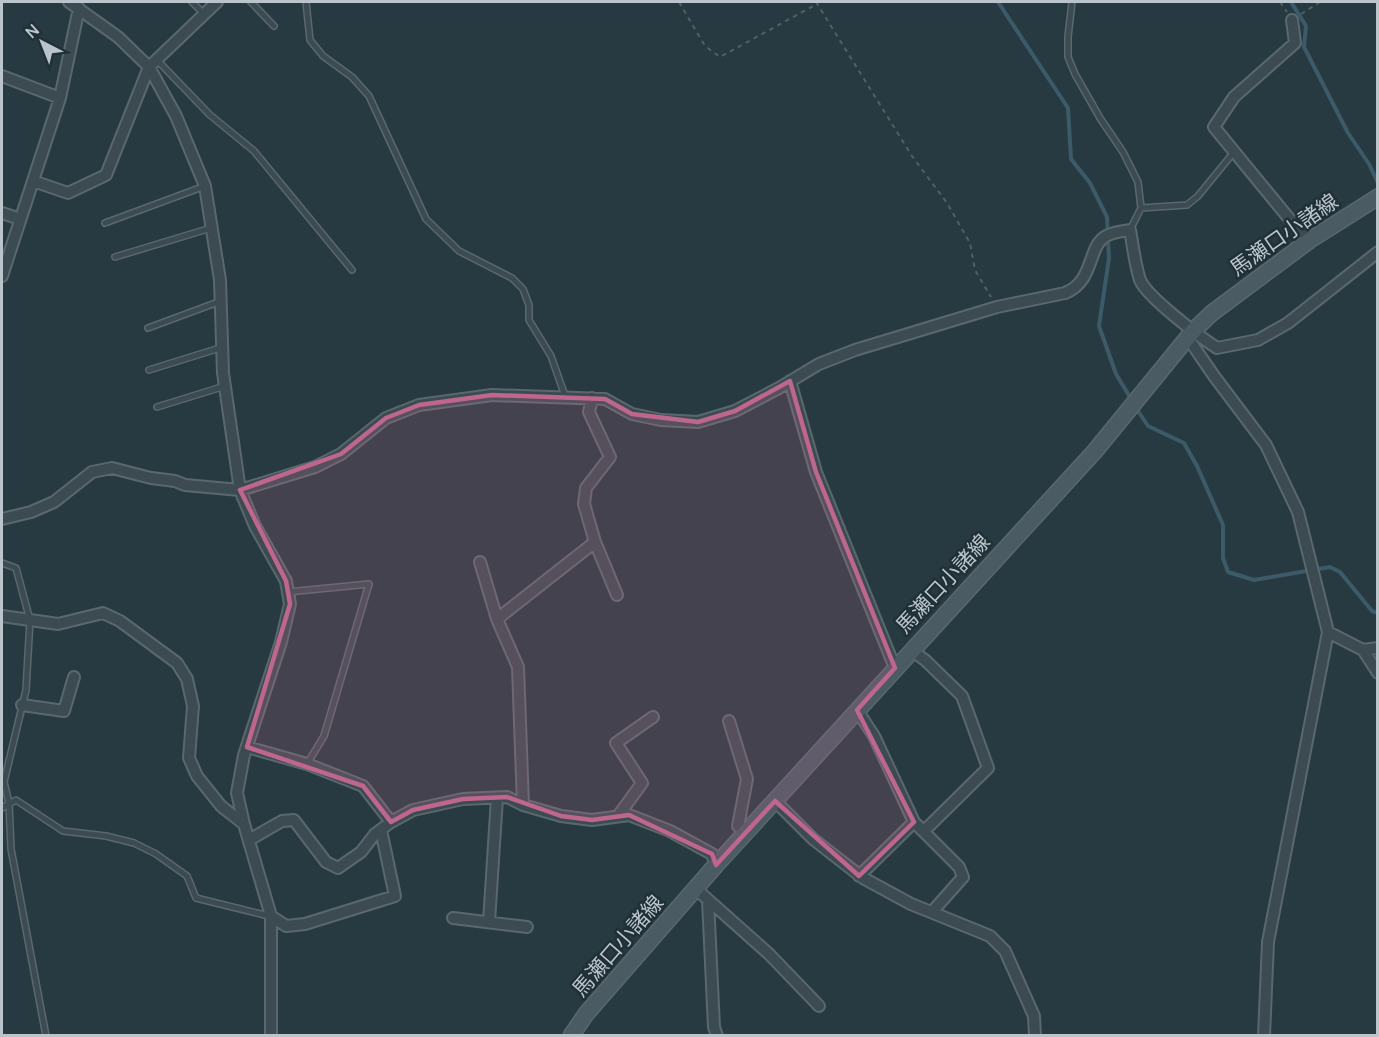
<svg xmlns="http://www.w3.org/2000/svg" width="1379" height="1037" viewBox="0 0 1379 1037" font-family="Manrope,'Noto Sans JP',sans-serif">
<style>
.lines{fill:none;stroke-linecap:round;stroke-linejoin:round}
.stream{stroke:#3c5a68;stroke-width:4}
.service-casing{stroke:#5a686e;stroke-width:8}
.minor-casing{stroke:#5a686e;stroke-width:14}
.secondary-casing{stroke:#5a686e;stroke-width:18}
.path{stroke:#4c635e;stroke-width:2;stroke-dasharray:4.5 4.5;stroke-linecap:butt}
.service{stroke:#3c4b51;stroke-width:5}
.minor{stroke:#3c4b51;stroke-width:10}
.secondary{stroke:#4a5b64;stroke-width:15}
.marked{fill:#be668d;fill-opacity:0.2;stroke:#be668d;stroke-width:4.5;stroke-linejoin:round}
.labels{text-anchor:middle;stroke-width:5;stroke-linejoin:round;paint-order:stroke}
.street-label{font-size:21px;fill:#b9c5cb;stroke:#203036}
</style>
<rect width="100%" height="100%" fill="#273a41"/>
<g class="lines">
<path class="stream" d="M998,2L1068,108L1071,159L1090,183L1107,217L1109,258L1099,326L1116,374L1131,399
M1291,2L1306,26L1304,47L1348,133L1369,164L1378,183
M1136,408L1148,426L1184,443L1197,466L1223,525V558L1228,572L1254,580L1330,567L1340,572L1372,611L1378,613"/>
<defs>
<path id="service" d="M192,2L204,14
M251,2L274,26
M306,2L310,40L323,56L352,77L369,96L426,219L459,251L512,278L523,289L529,305V320L551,356L565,396
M1072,2L1068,37V57L1075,74L1100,118L1123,152L1138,182L1141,208L1130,230
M157,60L210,115L254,151L352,270
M1141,208L1187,205L1198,196L1234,152
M105,223L205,186
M115,257L211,228
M148,328L221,301
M149,370L223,347
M157,407L225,386
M2,563L16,568L30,620L26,690L4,782L9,803L11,849L46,1036
M288,592L369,584L324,736L307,764
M2,808L16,800L63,831L106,836L134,843L156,854L187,876L196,898L269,916"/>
<path id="minor" d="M69,2L118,37L149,67L176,116L205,186L220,280L223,373L240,490L255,526L286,581L290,604L281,642L244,755L237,793L244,824L271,916V1036
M1292,20L1295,43L1234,97L1214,127L1287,216L1310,240
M2,76L60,98
M33,181L68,193L106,175L149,67L217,2
M2,213L20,219
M2,276L60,98L79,8
M1188,338L1214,376L1266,445L1298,512L1328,632L1268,942L1264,1036
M790,381L816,472L895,668
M2,519L31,512L54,502L92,472L112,468L151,478L175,481L185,485L240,490L315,467L341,454L386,418L419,405L492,395L605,399L632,414L661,420L698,422L735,411L779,388L819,364L855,350L997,307L1065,293C1095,281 1087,247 1106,236C1113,232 1122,231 1130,230C1133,246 1135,265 1140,280C1147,297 1200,337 1217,348L1258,340L1288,323L1378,252
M595,542L617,595
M480,562L497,619L518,667L523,805
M2,616L58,624L103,613L120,621L177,663L187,679L193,706L189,758L197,776L221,806L244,824
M497,619L595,542L584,504L586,488L610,457L589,412L592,398
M1328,632L1363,650L1378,648
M911,650L925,660L962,696L988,768L924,831
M1363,650L1378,673
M22,705L64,711L74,677
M857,710L874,736L914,822L959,867L963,877L932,912
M729,721L747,779L738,826L746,833
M247,747L307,764L363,786L391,822
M775,801L813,839L863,878L911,904L990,936L1005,951L1034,1016L1035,1036
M618,816L642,783L616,743L653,717
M249,840L282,821L294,820L326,862L338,868L361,852L375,834L391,822L413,810L463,799L507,797L523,805L561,816L592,820L629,815L670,831L712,854L716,865
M859,876L914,822
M696,889L769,954L819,1006
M708,900L714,1027L717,1036
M271,916L286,926L305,924L395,896L381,830
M453,918L527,927
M489,922L497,798"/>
<path id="secondary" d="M571,1036L586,1014L716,865L1095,451L1193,331L1212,313L1310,240L1378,197"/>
</defs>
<use href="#service" class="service-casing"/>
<use href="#minor" class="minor-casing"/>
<use href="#secondary" class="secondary-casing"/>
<path class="path" d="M679,2L705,46L720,57L817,4
M816,2L912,156L947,203L970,243L975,270L991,297
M1280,2L1287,12
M1301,14L1320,2"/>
<use href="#service" class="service"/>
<use href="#minor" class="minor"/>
<use href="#secondary" class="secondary"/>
</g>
<path class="marked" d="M790,381L816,472L895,668L857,710L914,822L859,876L775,801L716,865L712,854L629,815L592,820L561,816L507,797L463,799L413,810L391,822L363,786L247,747L290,604L286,581L240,490L341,454L386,418L419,405L492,395L605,399L632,414L698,422L735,411Z"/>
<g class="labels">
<g class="street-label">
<text transform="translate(1284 235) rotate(-35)" y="7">馬瀬口小諸線</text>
<text transform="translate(943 584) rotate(-47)" y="7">馬瀬口小諸線</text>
<text transform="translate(618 946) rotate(-49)" y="7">馬瀬口小諸線</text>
</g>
</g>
<rect width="1379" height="1037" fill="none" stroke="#b9c5cb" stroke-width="6"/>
<g transform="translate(42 42) rotate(318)" stroke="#203036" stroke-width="4.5" paint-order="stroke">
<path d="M0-4.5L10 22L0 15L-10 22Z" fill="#b9c5cb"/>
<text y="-9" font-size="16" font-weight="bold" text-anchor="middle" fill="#b9c5cb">N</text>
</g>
</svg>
